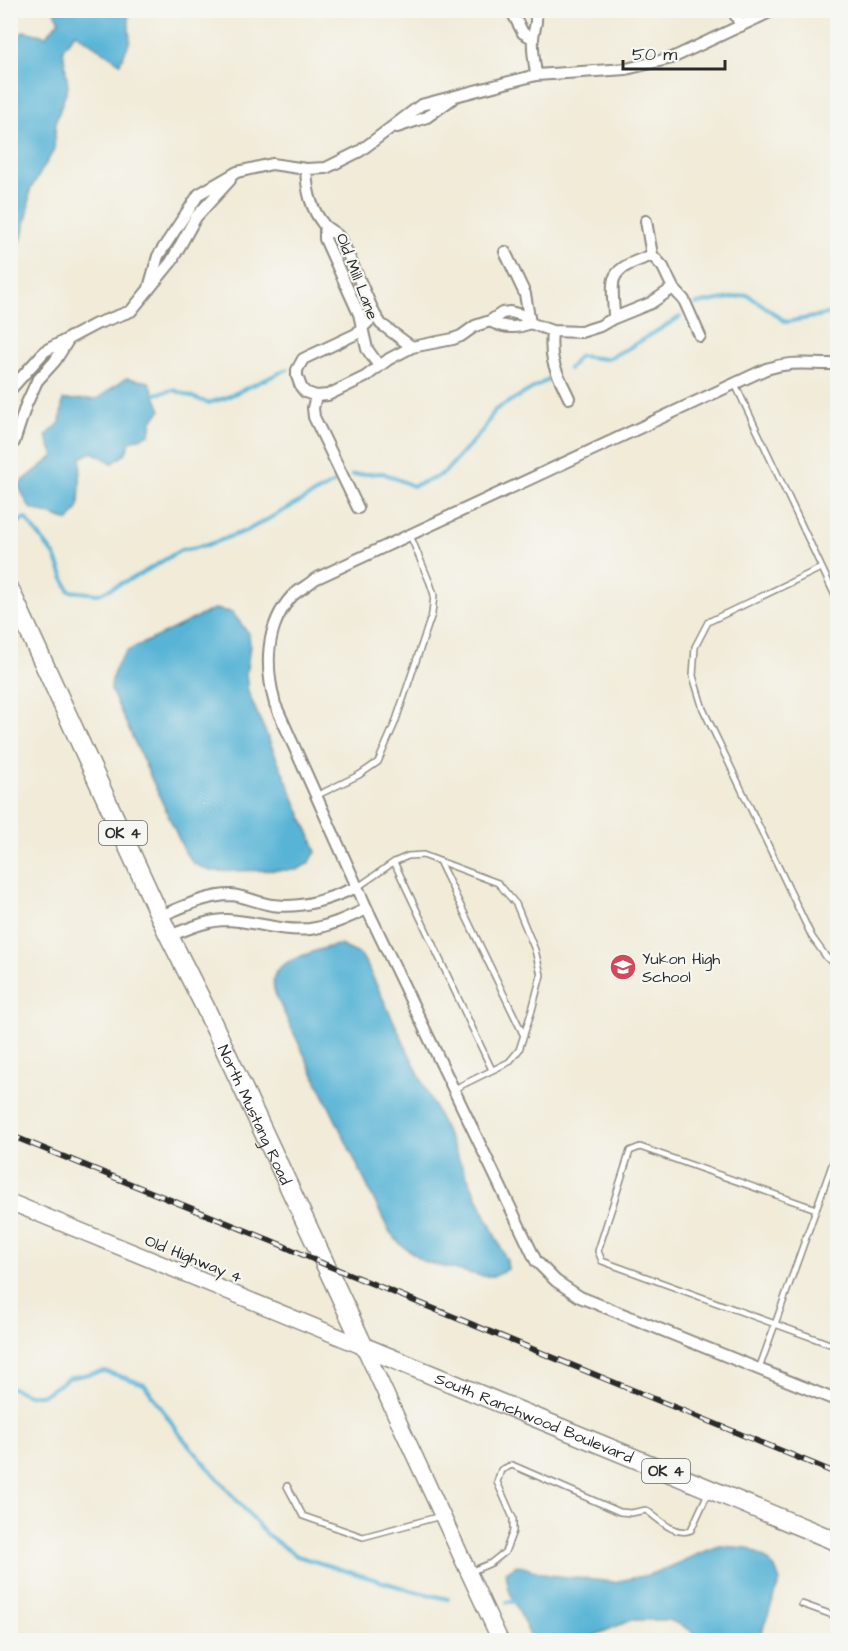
<svg xmlns="http://www.w3.org/2000/svg" width="848" height="1651" viewBox="0 0 848 1651" font-family="'Architects Daughter',sans-serif">
<style>
.water{fill:#58b4d6;stroke:#427080;stroke-width:1.5}
.lines{fill:none;stroke-linecap:round;stroke-linejoin:round}
.stream{stroke:#58b4d6;stroke-width:4}
.service-casing{stroke:#8e8b82;stroke-width:8}
.minor-casing{stroke:#8e8b82;stroke-width:14}
.secondary-casing{stroke:#8e8b82;stroke-width:18}
.primary-casing{stroke:#8e8b82;stroke-width:21}
.service{stroke:#fff;stroke-width:5}
.minor{stroke:#fff;stroke-width:10}
.secondary{stroke:#fff;stroke-width:15}
.primary{stroke:#fff;stroke-width:18}
.rail-casing{stroke:#2b2b2b;stroke-width:6}
.rail{stroke:#f6f6f2;stroke-width:4;stroke-dasharray:11;stroke-linecap:butt}
.labels{text-anchor:middle;stroke-width:4.5;stroke-linejoin:round;paint-order:stroke}
.shield{fill:#f6f6f2;stroke:#686867;stroke-width:1.5}
.shield-label{font-size:15px;font-weight:bold;fill:#2b2b2b}
.street-label{font-size:16px;fill:#2b2b2b;stroke:#f6f6f2}
.poi-label{font-size:16px;fill:#2b2b2b;stroke:#f6f6f2;text-anchor:start}
</style>
<rect width="100%" height="100%" fill="#f6f6f2"/>
<filter id="ink" filterUnits="userSpaceOnUse"><feTurbulence type="fractalNoise" baseFrequency=".0167" numOctaves="2"/><feDisplacementMap in="SourceGraphic" scale="12" xChannelSelector="R" yChannelSelector="G"/><feConvolveMatrix kernelMatrix="1 2 1 2 8 2 1 2 1" color-interpolation-filters="sRGB"/></filter>
<filter id="wash" filterUnits="userSpaceOnUse"><feTurbulence type="fractalNoise" baseFrequency=".008" numOctaves="4" result="noise"/><feDisplacementMap in="SourceGraphic" scale="24" xChannelSelector="R" yChannelSelector="G"/><feGaussianBlur stdDeviation="1.35" result="paint"/><feColorMatrix in="noise" values="0 0 0 0 0 0 0 0 0 0 0 0 0 0 0 0 0 1.4 0 .05"/><feComposite in="paint" operator="in"/></filter>
<g filter="url(#wash)">
<rect width="100%" height="100%" fill="#f1ebd8"/>
<path class="water" d="M54,11H128L130,41L120,63L75,33L63,49L68,87L56,121L54,150L30,190L28,212L21,240L11,252V42L24,31L46,36L59,21Z
M126,378L149,382L161,410L152,420L150,434L131,441L125,454L113,463L92,452L81,458L79,507L69,521L30,508L18,485L54,456L46,436L60,423L63,400L97,399Z
M214,609L232,612L249,634L250,645L246,675L248,692L313,842L316,852L309,863L297,870L211,871L194,864L185,852L111,690C111,674 117,663 127,651Z
M340,945L361,955L368,967L501,1248L507,1261L508,1269L495,1276H481L425,1262L400,1244L389,1231L277,998C265,969 284,963 307,954C318,950 328,946 340,945Z
M720,1546L748,1548L765,1558L775,1568L780,1581L759,1640H702L693,1632L681,1625L668,1620H631L584,1640H532L509,1590L506,1572L517,1565L548,1575L614,1582L648,1575L670,1567L700,1553Z"/>
<g class="lines">
<path class="stream" d="M696,304L748,295L786,322L819,316L838,311
M569,369L579,356L606,359L627,349L680,317
M155,394L174,390L208,403L225,398L288,369
M352,475L383,473L413,486L435,478L445,472L483,430L495,410L549,379
M10,528L25,518L55,556L69,591L99,594L139,575L181,550L207,545L248,530L334,483
M10,1387L28,1395H41L48,1392L68,1378L104,1371L144,1384L181,1436L266,1534L297,1556L413,1591L448,1599
M507,1602H517"/>
</g>
</g>
<g filter="url(#ink)">
<g class="lines">
<defs>
<path id="service" d="M735,384L838,602
M821,568L708,622L695,647L693,676L703,709L812,937L827,958L838,965
M316,796L359,775L378,762L395,723L432,614L434,595L430,583L410,535
M439,861L524,1036
M394,862L492,1070
M358,887L394,862L408,856L423,855L498,883L516,904L535,950L541,975L532,1010L519,1050L509,1062L454,1089
M816,1209L640,1147L630,1151L598,1251L602,1261L838,1347
M759,1369L838,1148
M287,1486L303,1516L363,1537L441,1516
M470,1572L491,1563L505,1552L513,1531V1518L497,1482L501,1470L512,1465L620,1512L631,1513L646,1510C659,1519 675,1537 691,1530L709,1491
M802,1604L838,1617"/>
<path id="minor" d="M511,10L523,33L532,38
M533,10C540,21 533,28 533,39C532,51 535,64 536,75
M733,10L741,26
M397,127L427,117L452,99
M306,169C307,190 310,208 324,225C330,232 335,230 342,241L375,315L381,324L412,347
M646,221L652,255L663,267L673,288L684,300L700,336
M325,228V239L359,314L367,349L379,366
M505,252L525,294L530,323
M149,288L158,256L199,194L237,172L272,164L306,169L326,168L360,151L421,105L536,75L626,69L672,58L774,10
M375,315L356,334L303,359L297,370V376L301,387L305,392L316,396L328,395L365,377L389,359L412,347L453,339L461,336L475,326L490,321
M614,318C614,307 612,295 613,284C614,266 638,261 652,255
M530,323C517,329 503,328 490,321L502,313L510,312L522,315L530,323L552,331L581,332L600,326L614,318L651,303L673,288
M552,331C549,363 556,370 569,398
M838,364C810,365 794,360 766,369L315,579C308,585 299,590 292,596C265,626 265,667 275,704L367,909L536,1261L556,1281L580,1297L838,1401
M10,390L45,351L96,324L131,311L171,262L196,217L230,180
M316,396L313,408L314,417L358,508
M10,445L14,442L26,405L37,381L55,361L70,337
M160,916C183,907 207,895 231,895C245,896 258,903 272,905C303,909 329,899 357,887
M169,936C188,929 206,920 227,920C255,921 280,932 310,929C331,926 349,917 367,909"/>
<path id="secondary" d="M10,1202L364,1347L500,1640"/>
<g id="primary">
<path id="s1" d="M10,590L169,936L205,1007L364,1347L838,1542"/>
</g>
</defs>
<use href="#service" class="service-casing"/>
<use href="#minor" class="minor-casing"/>
<use href="#secondary" class="secondary-casing"/>
<use href="#primary" class="primary-casing"/>
<use href="#service" class="service"/>
<use href="#minor" class="minor"/>
<use href="#secondary" class="secondary"/>
<use href="#primary" class="primary"/>
<defs>
<path id="rail" d="M10,1135L279,1244L324,1264L838,1474"/>
</defs>
<use href="#rail" class="rail-casing"/>
<use href="#rail" class="rail"/>
</g>
</g>
<defs>
<symbol id="school-disc" viewBox="-11 -11 22 22"><circle r="9.5" fill="#d1495b" stroke="#f6f6f2"/><path d="M0-5L7-2L0 1L-7-2ZM-4 1L0 2.5L4 1V4Q0 6-4 4Z" fill="#fff"/></symbol>
</defs>
<g fill-rule="evenodd">
<use href="#school-disc" x="608" y="952" width="30" height="30"/>
</g>
<g class="labels">
<g class="shield">
<rect x="99" y="821" width="48" height="24" rx="4.5"/>
<rect x="642" y="1459" width="48" height="24" rx="4.5"/>
</g>
<g class="shield-label">
<text x="123" y="838">OK 4</text>
<text x="666" y="1476">OK 4</text>
</g>
<g class="street-label">
<text transform="translate(358 276) rotate(69)" y="6">Old Mill Lane</text>
<text dy="6" stroke="none"><textPath href="#s1" startOffset="579">North Mustang Road</textPath></text>
<text transform="translate(194 1258) rotate(22)" y="6">Old Highway 4</text>
<text dy="6" stroke="none"><textPath href="#s1" startOffset="1020">South Ranchwood Boulevard</textPath></text>
</g>
<g class="poi-label">
<text x="642" y="964">Yukon High<tspan x="642" dy="18">School</tspan></text>
</g>
</g>
<rect width="848" height="1651" fill="none" stroke="#f6f6f2" stroke-width="36"/>
<path d="M623 60v9h102v-9" fill="none" stroke="#2b2b2b" stroke-width="3"/>
<text x="632" y="60" font-size="18" fill="#2b2b2b" stroke="#f6f6f2" stroke-width="4.5" paint-order="stroke">50 m</text>
</svg>
